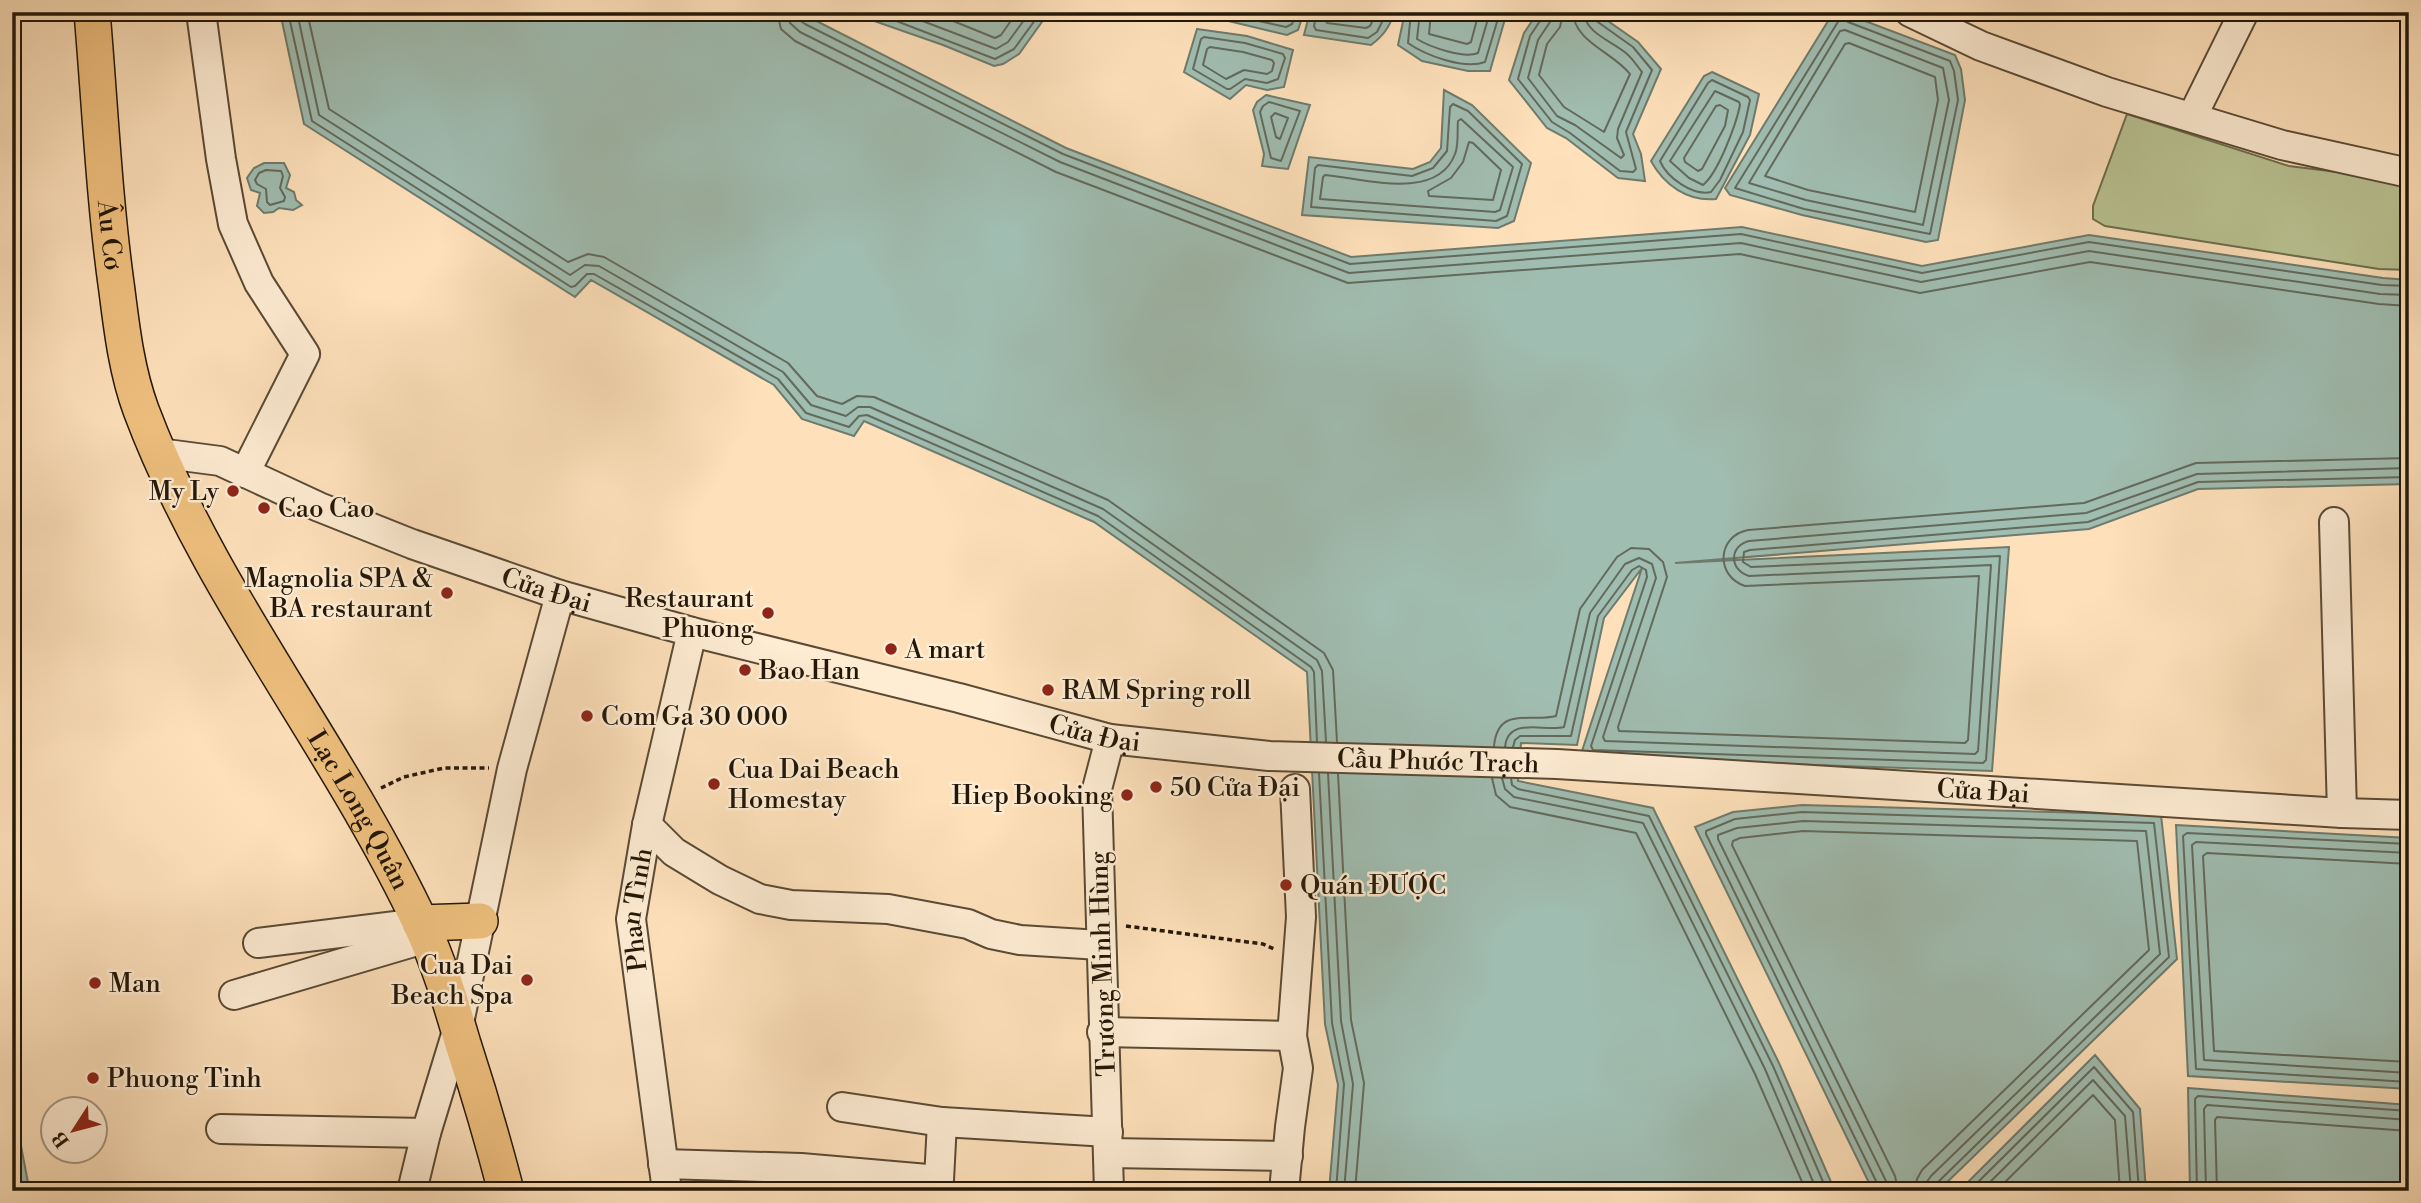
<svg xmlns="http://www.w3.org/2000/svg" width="2421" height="1203" viewBox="0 0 2421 1203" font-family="'Libre Bodoni',serif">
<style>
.green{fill:#bac494;stroke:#6e6e4e;stroke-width:2}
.water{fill:#a0bdb1;stroke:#6e7b6d;stroke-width:2}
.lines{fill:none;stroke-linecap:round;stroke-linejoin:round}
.shore{stroke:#626a5c;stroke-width:2}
.minor-casing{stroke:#5a4a35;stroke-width:32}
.major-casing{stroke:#231708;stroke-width:38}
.path{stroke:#231708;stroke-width:3.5;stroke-dasharray:5 3.5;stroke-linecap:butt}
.minor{stroke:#feecd3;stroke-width:28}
.major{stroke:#efc07e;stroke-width:35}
.poi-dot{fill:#8f2418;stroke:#feecd3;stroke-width:2.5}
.labels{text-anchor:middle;stroke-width:5;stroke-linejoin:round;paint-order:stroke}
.street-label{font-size:26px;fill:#231708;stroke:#feecd3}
.poi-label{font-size:26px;fill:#231708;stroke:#feecd3;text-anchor:start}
</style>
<rect width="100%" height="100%" fill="#fee1bb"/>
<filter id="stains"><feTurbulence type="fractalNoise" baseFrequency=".00286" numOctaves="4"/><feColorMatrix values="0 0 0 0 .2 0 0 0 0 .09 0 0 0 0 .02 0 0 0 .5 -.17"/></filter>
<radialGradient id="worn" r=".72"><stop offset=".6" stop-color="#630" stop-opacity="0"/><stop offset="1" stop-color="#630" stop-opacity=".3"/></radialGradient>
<path class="green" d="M2127,114L2289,166L2409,181V270L2379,269L2105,226L2093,219V206Z"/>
<path class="water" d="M280,12H799L1066,148L1351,257L1742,227L1922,266L2089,235L2383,278L2409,280V484L2198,489L2089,529L1675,563L2009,547L1992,771L1580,757L1642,568L1604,618L1577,745L1521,743L1518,781L1653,808L1779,1063L1835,1191H1329L1338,1085L1325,1024L1307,672L1094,522L864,421L854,436L802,419L774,385L591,280L575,297L304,124Z
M878,12H1049L1019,54L1003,64L994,66L943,45L874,21Z
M1191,12H1304L1298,30L1287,35Z
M1310,12H1394C1390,27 1383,36 1371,45L1304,35Z
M1405,12H1507L1490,71H1468L1422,61L1398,45Z
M1538,12H1595L1638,42L1661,69L1633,134L1641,154L1645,181L1618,178L1566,138L1547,128L1509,80L1524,33Z
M1833,13H1844L1955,55L1961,69L1965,100L1938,240L1926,242L1802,215L1730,195L1725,188Z
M1197,29L1247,36L1293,50L1284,87L1267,90L1246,85L1230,99L1184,72Z
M1712,72L1759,94L1750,135L1716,199C1688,202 1664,185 1651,161L1704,76Z
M1444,90L1472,105L1531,163L1514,221L1498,228L1302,215L1309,157L1413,169L1430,162L1441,148Z
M1266,95L1310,105L1288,169L1262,166L1264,154L1253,110L1257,102Z
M264,163H284L290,175L286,188L294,192L296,200L302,205L293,210L279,208L273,212L264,213L257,206L260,193L251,190L247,178L254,168Z
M1802,805L2161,815L2177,959L1938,1191H1873L1695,827L1733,812Z
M2176,825L2409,838V1089L2188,1076Z
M2095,1055L2140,1109L2146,1191H1959Z
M2188,1088L2409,1105V1191H2190Z
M12,1098L29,1188V1191H12Z"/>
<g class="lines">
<path class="shore" d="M288,12L312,121L571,287L575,286L587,274H594L778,379L806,413L849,427L859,416L867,415L1098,516L1311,667L1314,672L1317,742
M297,12L319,115L570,275L585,265L599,266L783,372L811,405L846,416L858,407H870L1103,509L1317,660L1322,671L1326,742
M307,12L329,109L568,262L588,254L604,257L788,363L817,396L842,404L857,396L874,397L1108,500L1324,653L1333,670L1337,742
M777,12L781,29L795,41L1056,172L1348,283L1740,254L1920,293L2090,262L2379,304L2409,306
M788,12L790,23L800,32L1060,162L1349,273L1741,243L1921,282L2089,251L2380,294L2409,295
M797,12L798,19L805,24L1063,154L1350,264L1741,234L1922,273L2089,242L2382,285L2409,286
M884,12L886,17L995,59L1014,49L1041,12
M899,12L996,49L1008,42L1030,12
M931,12L995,38L1001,35L1017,12
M1219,12L1286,27L1292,24L1297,12
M1317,12L1314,26L1316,30L1368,38L1377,32L1387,12
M1325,12V20L1327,23L1366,28L1370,26L1377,12
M1411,12L1408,43C1425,55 1464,70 1485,62L1500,12
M1420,12L1417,39C1430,47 1464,59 1478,53L1490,12
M1431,12L1429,34L1467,44L1471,42L1479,12
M1543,12L1542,18L1530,36L1518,79L1552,122L1570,133L1620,171L1633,172L1636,169L1626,132L1652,70L1633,47L1595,20L1592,12
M1552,12L1550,22L1538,40L1528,78L1557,116L1575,125L1621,158L1624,155L1617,138L1618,129L1642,72C1637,66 1633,59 1627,54C1613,41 1585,34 1584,12
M1563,12L1560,27L1547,44L1539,75L1564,107L1604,132L1630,74C1613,52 1574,42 1573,12
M1841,17L1848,22L1950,61L1954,71L1958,100L1930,234L1804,209L1735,188Z
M1845,30L1943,68L1949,100L1923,225L1806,200L1749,183L1840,31Z
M1204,37L1245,43L1283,54L1285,58L1278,79L1267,83L1245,79L1230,89H1227L1193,69L1201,39Z
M1849,43L1935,77L1938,100L1915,212L1808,190L1765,176L1845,44Z
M1210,47L1243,52L1272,60L1274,63L1272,71L1267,74L1244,70L1226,79L1203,65L1207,49Z
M1712,80L1748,97L1750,100L1743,132L1720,180L1711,192C1693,196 1667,178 1660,161L1708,83Z
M1715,91L1739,102L1740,105C1736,125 1718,173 1703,185L1689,178L1670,161Z
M1269,102L1300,111L1281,161L1271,158L1260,112L1263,106Z
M1453,104L1468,111L1522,164L1507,216L1496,221L1311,207L1315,168L1318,165L1412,176L1433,168L1447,151L1450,107Z
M1720,105L1728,110L1725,126L1702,169L1698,171L1685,162L1684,158L1716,106Z
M1275,113L1288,118L1280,139L1276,137L1271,117Z
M1461,119L1513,167L1500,210L1495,212L1320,199L1323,177L1325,175C1363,178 1437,202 1455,154C1459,145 1457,131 1458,121Z
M1469,142L1473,143L1501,170L1493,200L1429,196L1428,191L1451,178L1463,162Z
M266,170L281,171L283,176L280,188L285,197L284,201L270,205L267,202L266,189L257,184L255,180L259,173Z
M1494,746C1498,705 1531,723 1556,716L1580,609L1617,557L1631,548L1649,549L1663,562L1667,577L1618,727L1619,731L1965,743L1968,740L1979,576L1745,586C1715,576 1717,536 1748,530L2084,503L2196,463L2409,458
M1505,747C1508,716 1544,732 1564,727L1590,613L1625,564L1639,558L1652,564L1656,578L1603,737L1605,741L1975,754L1978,751L1991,565L1749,576C1729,570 1729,546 1749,541L2086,513L2197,474L2409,468
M1513,747L1515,740L1520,736H1571L1598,616L1632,570L1639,566L1646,570L1647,577L1591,746L1593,750L1983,763L1986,760L2000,556L1751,567L1743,562L1744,552L1750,550L2088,522L2198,482L2409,477
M1319,773L1332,1023L1344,1084L1336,1191
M1328,773L1341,1021L1353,1084L1344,1191
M1338,774L1351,1020L1364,1083L1355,1191
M1492,778L1496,795L1510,807L1636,833L1755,1074L1806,1191
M1502,778L1505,789L1514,797L1643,823L1765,1069L1817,1191
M1511,778L1512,785L1518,789L1649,816L1773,1066L1827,1191
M2409,844L2187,833L2183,836L2196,1069L2409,1082
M2409,853L2196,842L2192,845L2204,1060L2409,1073
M2409,864L2207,853L2203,856L2214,1051L2409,1062
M1879,1191L1878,1185L1706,834V831L1735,819L1802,812L2154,823L2169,957L1937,1183L1934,1191
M1887,1191L1886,1181L1718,839V835L1737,828L1803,821L2146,831L2160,954L1931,1176L1926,1183L1925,1191
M1898,1191L1895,1176L1732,845L1733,841L1740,838L1803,831L2137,841L2149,950L1922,1170L1917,1179L1915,1191
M1969,1191L2094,1067L2133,1112L2139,1191
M1981,1191L2093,1080L2125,1116L2131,1191
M1996,1191L2093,1095L2115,1120L2120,1191
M2197,1191L2195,1099L2198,1096L2409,1111
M2206,1191L2204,1109L2207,1105L2409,1120
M2217,1191L2215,1120L2217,1117L2409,1131"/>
<defs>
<g id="minor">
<path d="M201,12L221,159L233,224L259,283L305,354L245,473"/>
<path d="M1910,12L1981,46L2107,92L2282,145L2409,173"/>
<path d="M2192,117L2244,12"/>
<path id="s1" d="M159,453L220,461L319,507L412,544L560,595L692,632L959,698L1110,739L1269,756L1557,764L2342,813L2409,815"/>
<path d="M2334,522L2342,813"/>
<path d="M647,825L674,852L720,880L760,899L791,905L888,909L968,924L991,934L1020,940L1100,945"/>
<path d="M258,943L420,923"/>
<path d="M234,995L427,938"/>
<path d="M1102,1032L1292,1036"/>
<path d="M842,1107L942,1122L1108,1132"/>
<path d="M221,1129L426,1133"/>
<path d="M1109,1153L1288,1156"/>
<path d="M663,1164L801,1168L939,1180L942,1122"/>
<path d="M412,1191L426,1133L458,1028L512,769L560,595"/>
<path id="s2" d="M667,1191L631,919L647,825L692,632"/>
<path d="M1109,1191L1097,789L1110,739"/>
<path d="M1284,1191L1290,1127L1298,1068L1292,1036L1301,917L1295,789"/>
</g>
<g id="major">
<path id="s3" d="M92,12C100,105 104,199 117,291C122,331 127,372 141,410C210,594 338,747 421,924C439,963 451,1003 463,1044C479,1093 493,1141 506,1191"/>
<path d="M420,923L480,921"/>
</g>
</defs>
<use href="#minor" class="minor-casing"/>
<use href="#major" class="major-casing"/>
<path class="path" d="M381,788L404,777L444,768H489
M1126,926L1263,944L1274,949"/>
<use href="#minor" class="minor"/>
<use href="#major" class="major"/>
</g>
<g class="poi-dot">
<circle cx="233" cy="491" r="7"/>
<circle cx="264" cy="508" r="7"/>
<circle cx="447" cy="593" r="7"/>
<circle cx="768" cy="613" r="7"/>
<circle cx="891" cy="649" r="7"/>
<circle cx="745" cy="670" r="7"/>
<circle cx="1048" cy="690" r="7"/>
<circle cx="587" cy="716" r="7"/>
<circle cx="714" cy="784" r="7"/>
<circle cx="1156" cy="787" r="7"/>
<circle cx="1127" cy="795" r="7"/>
<circle cx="1286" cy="885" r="7"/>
<circle cx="527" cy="980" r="7"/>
<circle cx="95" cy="983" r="7"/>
<circle cx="93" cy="1078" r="7"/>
</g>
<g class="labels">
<g class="street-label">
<text dy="9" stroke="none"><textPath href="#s3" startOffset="224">Âu Cơ</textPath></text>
<text dy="9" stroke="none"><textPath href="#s1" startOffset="413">Cửa Đại</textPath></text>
<text dy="9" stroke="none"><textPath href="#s1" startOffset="980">Cửa Đại</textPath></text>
<text dy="9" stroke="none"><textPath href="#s1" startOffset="1325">Cầu Phước Trạch</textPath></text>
<text dy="9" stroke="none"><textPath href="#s1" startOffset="1871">Cửa Đại</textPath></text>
<text dy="9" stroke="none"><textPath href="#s3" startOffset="858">Lạc Long Quân</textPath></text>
<text dy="9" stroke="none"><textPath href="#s2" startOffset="284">Phan Tình</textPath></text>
<text transform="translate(1102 964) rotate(-92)" y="9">Trương Minh Hùng</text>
</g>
<g class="poi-label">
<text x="219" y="500" text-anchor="end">My Ly</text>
<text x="278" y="517">Cao Cao</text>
<text x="433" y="587" text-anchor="end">Magnolia SPA &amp;<tspan x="433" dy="30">BA restaurant</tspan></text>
<text x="754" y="607" text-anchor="end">Restaurant<tspan x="754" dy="30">Phuong</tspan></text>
<text x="905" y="658">A mart</text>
<text x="759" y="679">Bao Han</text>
<text x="1062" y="699">RAM Spring roll</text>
<text x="601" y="725">Com Ga 30 000</text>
<text x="728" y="778">Cua Dai Beach<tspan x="728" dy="30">Homestay</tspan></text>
<text x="1170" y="796">50 Cửa Đại</text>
<text x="1113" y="804" text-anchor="end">Hiep Booking</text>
<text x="1300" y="894">Quán ĐƯỢC</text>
<text x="513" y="974" text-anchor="end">Cua Dai<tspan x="513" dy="30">Beach Spa</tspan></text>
<text x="109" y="992">Man</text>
<text x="107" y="1087">Phuong Tinh</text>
</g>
</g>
<rect width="2421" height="1203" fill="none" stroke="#fee1bb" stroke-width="42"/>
<rect x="14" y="14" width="2393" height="1175" fill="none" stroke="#231708" stroke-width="3.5"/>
<rect x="21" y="21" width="2379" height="1161" fill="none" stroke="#231708" stroke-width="2"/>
<g transform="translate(74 1130) rotate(234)"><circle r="33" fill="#feecd3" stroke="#a69782" stroke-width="2"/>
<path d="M0-5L12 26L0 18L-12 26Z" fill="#8f2418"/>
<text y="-10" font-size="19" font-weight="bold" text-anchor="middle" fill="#231708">B</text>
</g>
<rect width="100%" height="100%" filter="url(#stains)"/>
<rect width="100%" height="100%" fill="url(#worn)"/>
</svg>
